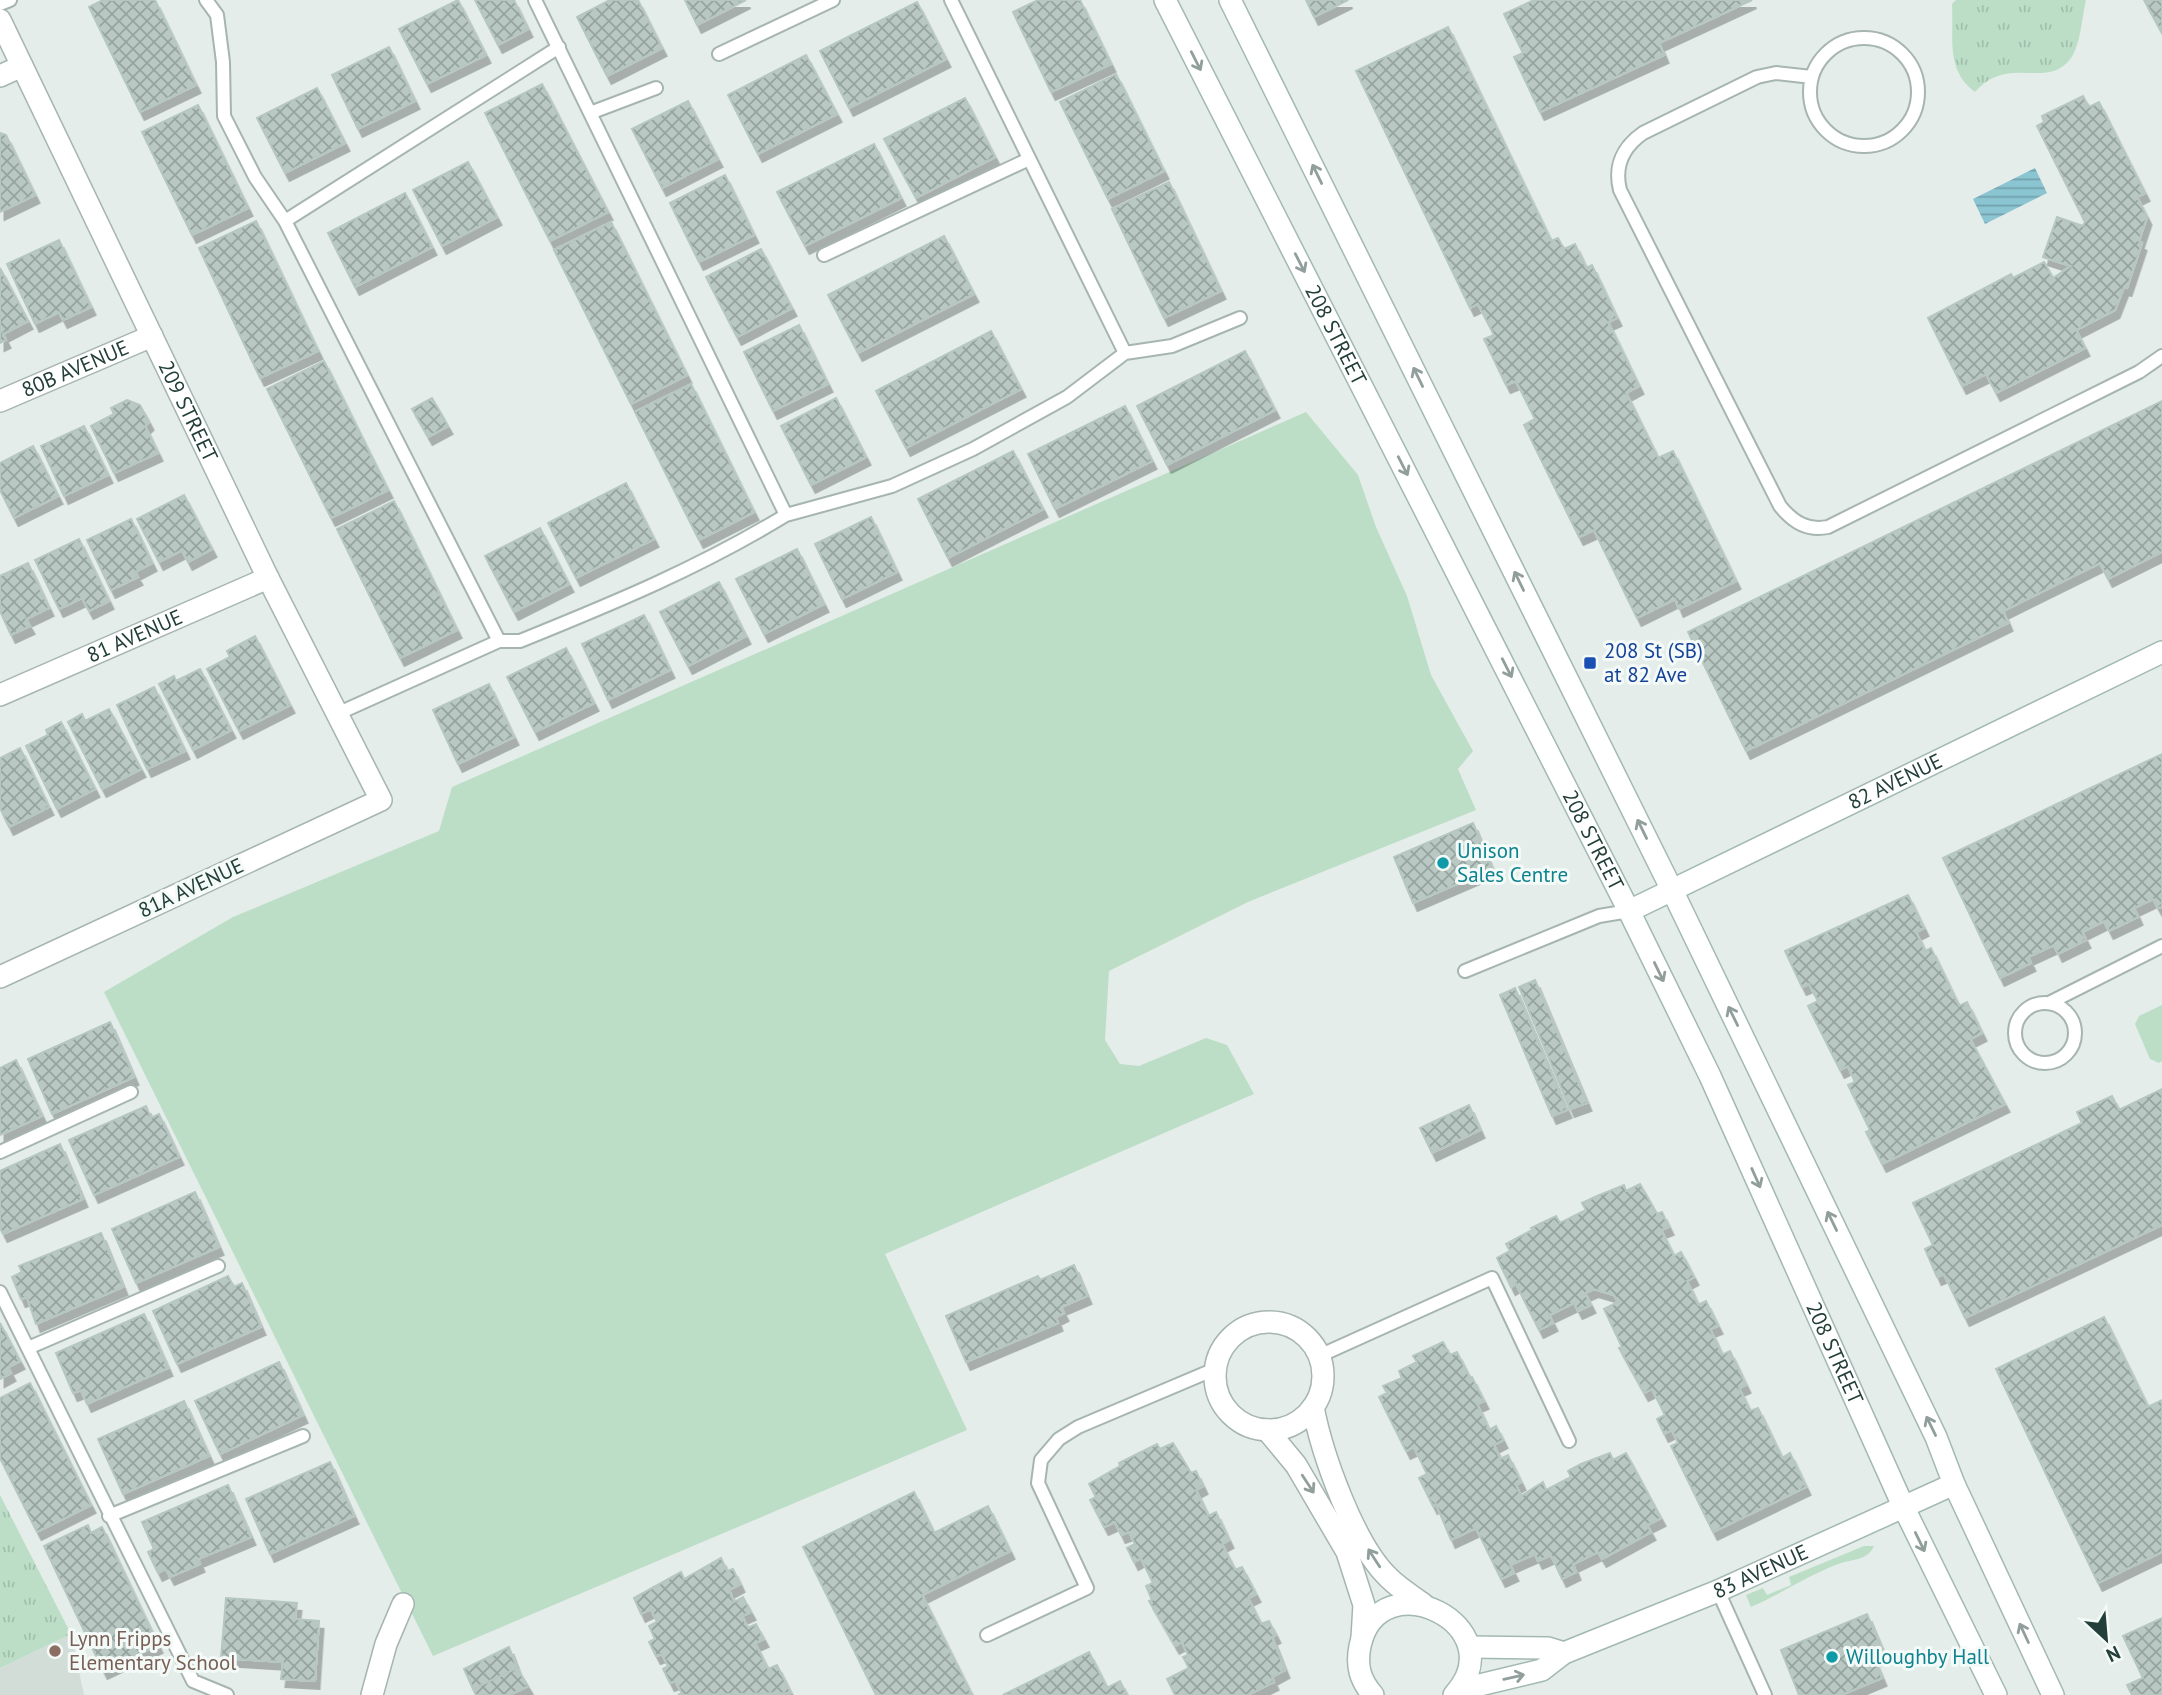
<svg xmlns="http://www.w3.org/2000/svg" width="2162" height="1695" viewBox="0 0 2162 1695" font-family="'PT Sans',sans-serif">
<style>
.built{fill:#d2ddd8}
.grass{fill:#bcdec7}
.park{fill:url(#park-tufts)}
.water{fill:url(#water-rules)}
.building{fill:url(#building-cross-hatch);stroke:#b6c7c1;stroke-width:2;filter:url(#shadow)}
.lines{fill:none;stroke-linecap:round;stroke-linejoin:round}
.lane-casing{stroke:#a6b5b1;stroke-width:16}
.street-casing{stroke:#a6b5b1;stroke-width:24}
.secondary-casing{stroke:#a2b9b2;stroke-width:24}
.lane{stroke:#fff;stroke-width:12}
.street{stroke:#fff;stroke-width:21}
.secondary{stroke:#fff;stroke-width:21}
.oneway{stroke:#919f9c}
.transit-dot{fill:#1a4fb4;stroke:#f4faf7;stroke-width:2.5}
.culture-dot{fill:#0f9aa8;stroke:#f4faf7;stroke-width:2.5}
.education-dot{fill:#8d6e63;stroke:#f4faf7;stroke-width:2.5}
.labels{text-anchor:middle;stroke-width:6;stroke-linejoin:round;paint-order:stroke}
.street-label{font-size:21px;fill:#233f39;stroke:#f4faf7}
.transit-label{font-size:21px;fill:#164399;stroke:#f4faf7;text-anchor:start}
.culture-label{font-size:21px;fill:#0d838f;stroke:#f4faf7;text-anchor:start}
.education-label{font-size:21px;fill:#785e54;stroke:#f4faf7;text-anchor:start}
</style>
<defs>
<pattern id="park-tufts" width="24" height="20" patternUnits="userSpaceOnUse" patternTransform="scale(1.75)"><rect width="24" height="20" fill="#bcdec7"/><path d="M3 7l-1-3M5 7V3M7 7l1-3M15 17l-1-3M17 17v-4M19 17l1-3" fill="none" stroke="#a1c0ac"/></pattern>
<pattern id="water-rules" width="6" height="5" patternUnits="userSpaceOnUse" patternTransform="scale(1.75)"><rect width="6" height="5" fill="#8bc5d2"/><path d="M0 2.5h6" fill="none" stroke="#71a1ab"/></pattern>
<pattern id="building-cross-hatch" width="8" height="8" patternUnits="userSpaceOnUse" patternTransform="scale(1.75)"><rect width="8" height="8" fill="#b9c8c2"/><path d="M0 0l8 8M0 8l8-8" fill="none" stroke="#96a49f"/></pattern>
<filter id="shadow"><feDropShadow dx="4.5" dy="8" stdDeviation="0" flood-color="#0004"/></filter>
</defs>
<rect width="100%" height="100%" fill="#e4ede9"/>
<path class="built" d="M71,1634L84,1695H0V1668Z"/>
<path class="grass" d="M1306,412L1358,475L1376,527L1407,596L1431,675L1473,751L1458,769L1476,810L1248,902L1109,971L1105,1040L1120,1064L1139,1066L1206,1038L1227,1045L1254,1094L885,1254L967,1430L433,1656L104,992L233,917L439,831L452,787Z
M2162,1005V1061L2159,1063L2150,1059L2135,1024L2139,1016Z
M1864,1546H1874C1868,1560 1854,1559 1841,1563C1810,1574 1781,1594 1751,1607L1746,1595L1763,1588L1767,1595L1791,1585L1789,1577Z"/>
<path class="park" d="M1956,0H2086C2082,16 2081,44 2071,58C2047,91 2009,53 1975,92C1945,70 1954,37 1952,4Z
M0,1495L71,1634L0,1668Z"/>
<path class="water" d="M2035,168L2047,193L1985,224L1973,199Z"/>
<path class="building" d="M103,0H155L196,85L140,112L89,7Z
M458,0L486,55L427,84L399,29Z
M475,0H514L528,29L498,45Z
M610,0H638L662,48L607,76L577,17Z
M685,0H746L697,25Z
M1038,0H1080L1111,64L1051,92L1013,12Z
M1306,0H1348L1314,17Z
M1534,0H1752L1659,43L1664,55L1540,112L1514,57L1523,53L1504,14Z
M2144,0H2162V33Z
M917,2L946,59L849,108L820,51Z
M1448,27L1551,241L1558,238L1564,249L1575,244L1586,268L1592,265L1617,318L1608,322L1639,386L1626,393L1658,458L1673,451L1736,581L1679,609L1675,599L1637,618L1594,530L1579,537L1524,425L1535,419L1516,381L1506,385L1484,339L1494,335L1478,304L1470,308L1356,71Z
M389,47L415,101L358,129L332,75Z
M806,55L837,114L758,154L728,95Z
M1116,74L1164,171L1108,199L1060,102Z
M542,84L608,212L550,241L485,113Z
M317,88L345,143L285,173L257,118Z
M2083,96L2089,107L2099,102L2145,193L2137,197L2147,217L2139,241L2142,243L2127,288L2124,287L2115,310L2076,330L2085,348L1996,393L1986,374L1962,386L1928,318L2011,274L2013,278L2044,262L2053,278L2071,266L2043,257L2057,217L2083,226L2085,222L2037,126L2044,122L2042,116Z
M965,98L995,157L916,198L884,139Z
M688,101L718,159L662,188L632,129Z
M198,105L248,208L192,235L142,132Z
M0,133L6,135L35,195L0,212Z
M874,144L901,198L805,246L777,192Z
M468,162L497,217L442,246L413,190Z
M725,175L754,235L699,262L670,203Z
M1169,182L1221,291L1164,318L1112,209Z
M405,193L432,247L355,287L328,233Z
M256,221L318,351L260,378L199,248Z
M611,222L687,375L631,404L554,250Z
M944,236L974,294L858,353L828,295Z
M59,240L91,307L63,320L59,312L35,324L7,264Z
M761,249L792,308L737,337L706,277Z
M0,268L28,321L3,334L6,340L0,343Z
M799,325L828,384L773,411L744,352Z
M991,331L1021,389L906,448L876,391Z
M1245,351L1275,410L1167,465L1137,406Z
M324,361L388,490L331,518L267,389Z
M691,384L754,512L699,540L635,412Z
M432,398L448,426L428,437L412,409Z
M836,398L866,457L811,485L781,426Z
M127,400L140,405L149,422L145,426L158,453L114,473L91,426L114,414L111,408Z
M2162,401V552L2108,579L2100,563L2003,611L2008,623L1746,751L1688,632Z
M1125,406L1152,461L1055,509L1028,454Z
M84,426L108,475L64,496L41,446Z
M33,446L58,496L14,518L0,490V463Z
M1013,451L1043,509L948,558L918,499Z
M626,483L654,539L576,578L548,523Z
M184,495L212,549L188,562L182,550L159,562L137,519Z
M394,501L457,630L400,658L337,529Z
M871,517L897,572L842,599L815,544Z
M131,519L152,563L135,572L138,577L111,590L87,540Z
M540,528L569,584L514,612L485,556Z
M79,539L109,601L89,611L82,598L59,609L35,560Z
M797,549L824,604L764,634L736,579Z
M28,563L49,608L26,619L30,626L11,635L0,611V576Z
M719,582L746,636L688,666L660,612Z
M644,615L670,670L608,700L582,644Z
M255,636L290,705L239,731L207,669L230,657L227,651Z
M566,648L594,703L535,732L507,677Z
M200,669L231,730L193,750L159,684L174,676L176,681Z
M489,684L514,737L458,764L433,710Z
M154,687L185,751L147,769L117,705Z
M109,709L141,769L102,789L68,722L82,714L85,721Z
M61,722L95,789L57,809L26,746L48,735L46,730Z
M20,748L49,807L9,827L0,808V758Z
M2162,754V907L2158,908L2153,899L2134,908L2138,917L2109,931L2104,921L2082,932L2086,940L2058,954L2054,945L2028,957L2031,963L2000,978L1943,858Z
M1473,823L1492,869L1413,903L1394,857Z
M1908,895L1924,928L1916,932L1925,951L1931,948L1959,1006L1967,1002L1982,1033L1970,1039L2005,1104L1882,1164L1866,1132L1870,1130L1848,1085L1855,1082L1848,1066L1840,1070L1808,1006L1818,1001L1809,984L1802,987L1785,951Z
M1535,980L1587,1103L1570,1109L1519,987Z
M1515,988L1567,1110L1552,1116L1500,995Z
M110,1022L134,1077L52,1114L28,1059Z
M16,1060L42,1116L0,1135V1068Z
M2162,1089V1225L1965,1318L1944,1274L1937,1277L1925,1249L1933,1245L1913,1203L2082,1123L2077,1112L2112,1096L2119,1110Z
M1469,1105L1480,1130L1432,1153L1420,1128Z
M146,1106L151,1118L159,1114L179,1157L94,1195L69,1140Z
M60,1144L83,1199L3,1234L0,1228V1171Z
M1640,1184L1657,1214L1662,1212L1669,1227L1661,1230L1674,1256L1681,1252L1694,1277L1687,1281L1698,1305L1706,1301L1718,1326L1710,1329L1722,1355L1730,1351L1746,1385L1739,1388L1750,1411L1758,1408L1782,1458L1790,1453L1806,1487L1713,1532L1671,1446L1678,1443L1672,1430L1664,1434L1657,1419L1665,1415L1652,1389L1644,1393L1619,1348L1622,1347L1604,1309L1618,1302L1614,1295L1594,1289L1585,1293L1591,1305L1578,1311L1574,1303L1549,1315L1553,1323L1539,1330L1516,1284L1511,1287L1497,1258L1510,1251L1506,1244L1532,1230L1531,1228L1556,1216L1560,1223L1586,1210L1582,1203L1597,1196L1624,1185L1626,1191Z
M195,1192L219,1247L136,1283L112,1229Z
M101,1233L123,1287L36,1324L27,1297L21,1299L12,1277L22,1272L19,1266Z
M1074,1265L1087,1296L1061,1307L1064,1313L1056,1317L1058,1323L966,1362L946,1316L1038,1276L1040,1280Z
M228,1276L234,1287L242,1283L261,1327L177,1364L153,1311Z
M144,1314L168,1368L87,1404L81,1390L73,1393L56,1353Z
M2104,1317L2148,1407L2162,1400V1552L2098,1583L1996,1369Z
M0,1323L20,1361L8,1367L11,1373L0,1379Z
M1443,1342L1450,1355L1457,1352L1470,1378L1472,1377L1484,1401L1477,1404L1489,1430L1496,1426L1503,1440L1494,1445L1500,1459L1508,1455L1521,1482L1516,1485L1521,1496L1543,1482L1546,1490L1571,1477L1568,1471L1581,1464L1610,1453L1613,1460L1626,1453L1661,1518L1647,1525L1651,1532L1602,1559L1598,1552L1573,1564L1576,1572L1562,1579L1551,1555L1538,1561L1535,1554L1510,1565L1514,1573L1501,1579L1476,1528L1451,1540L1436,1504L1433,1506L1419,1478L1427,1474L1414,1447L1406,1451L1379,1397L1387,1393L1383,1386L1402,1378L1399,1371L1417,1362L1413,1356Z
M279,1362L303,1415L220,1454L195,1401Z
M30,1383L91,1505L37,1532L0,1458V1398Z
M184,1401L209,1456L123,1494L98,1439Z
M1173,1443L1191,1473L1196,1471L1203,1486L1196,1490L1208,1516L1216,1512L1229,1540L1222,1544L1235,1570L1242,1567L1256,1594L1248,1598L1261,1624L1269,1621L1276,1635L1272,1637L1285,1670L1272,1677L1274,1682L1248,1695H1175L1167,1679L1189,1668L1183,1657L1188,1655L1182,1642L1175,1646L1149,1601L1152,1600L1146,1586L1153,1583L1141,1558L1134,1562L1127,1548L1135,1544L1129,1532L1121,1535L1115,1522L1104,1527L1090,1500L1096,1497L1089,1484L1120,1466L1119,1463L1157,1444L1160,1449Z
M330,1462L354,1516L270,1554L246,1499Z
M228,1485L251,1537L198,1559L200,1564L170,1577L166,1569L158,1573L148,1552L154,1549L142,1522Z
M914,1492L934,1533L988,1506L1010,1551L922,1595L972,1695H876L803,1547Z
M88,1525L91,1533L102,1527L158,1645L103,1671L44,1546Z
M721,1558L727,1571L733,1569L740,1584L729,1590L734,1602L743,1597L751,1612L742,1616L748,1628L756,1624L764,1639L755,1643L768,1669L777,1665L791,1693L678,1695L682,1693L675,1681L670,1683L663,1669L668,1666L662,1654L656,1656L649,1642L655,1639L649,1626L657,1622L651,1609L641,1614L634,1598L681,1572L684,1579Z
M226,1598L297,1603L295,1619L319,1621L315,1681L281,1679L283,1662L221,1658Z
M1867,1614L1884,1654L1874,1659L1882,1678L1841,1695H1799L1781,1650Z
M2162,1618V1695H2132L2127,1685L2143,1678L2123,1636Z
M509,1647L517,1668L473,1689L464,1669Z
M1089,1652L1107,1688L1120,1681L1127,1695H1003Z
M517,1668L528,1686L510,1695H476L473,1689Z"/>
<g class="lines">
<defs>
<path id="lane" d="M206,0L217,15L223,62L224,116L255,177L285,221L499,641
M951,0L1125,353
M0,4L10,0
M1810 92a54 54 0 1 1 108 0a54 54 0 1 1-108 0Z
M719,54L833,0
M1812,77L1776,73L1757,77L1643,133C1623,147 1614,166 1620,190L1780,506C1793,522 1807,531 1828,527L2139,372L2162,356
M590,113L656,88
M285,221L559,47
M824,255L1027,160
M786,515L892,486L973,449L1067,397L1125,353L1172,346L1240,318
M339,713L499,641H520C614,603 699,568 786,515L535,0
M1465,971L1599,916L1629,911
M2049,1003L2162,946
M2015 1033a30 30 0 1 1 60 0a30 30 0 1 1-60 0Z
M0,1152L131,1092
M0,1292L193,1681L227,1695
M28,1348L218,1266
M1319,1356L1492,1278L1569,1441
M109,1516L303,1436
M1718,1591L1765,1695
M987,1635L1087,1588L1038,1483L1041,1460L1059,1439L1078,1427L1215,1369"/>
<g id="street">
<path id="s1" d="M0,20L268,578L381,800L0,977"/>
<path d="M0,76L22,66"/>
<path id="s2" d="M0,401L152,336"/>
<path id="s3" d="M0,695L268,578"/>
<circle cx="1269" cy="1376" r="54"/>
<path d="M1313,1407C1322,1454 1354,1545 1389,1578C1399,1588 1412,1596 1423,1604"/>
<path d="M1267,1430L1296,1465L1347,1552L1364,1605L1362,1638"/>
<path d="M372,1695L386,1644L403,1604"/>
</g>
<g id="secondary">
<path id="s4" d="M1165,0L1629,911L1710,1076L1904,1508L1996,1695"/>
<path d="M1230,0L1672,890L1936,1437L1954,1484L2053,1695"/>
<path id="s5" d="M1629,911L2162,652"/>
<path d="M1470,1647L1548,1648L1564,1653"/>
<path id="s6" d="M1459,1690L1542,1670L1564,1653L1718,1591L1954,1484"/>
<path d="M1373,1695C1360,1680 1356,1666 1360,1646C1379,1558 1517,1626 1454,1695"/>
</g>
</defs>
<use href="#lane" class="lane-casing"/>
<use href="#street" class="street-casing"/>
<use href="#secondary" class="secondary-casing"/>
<use href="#lane" class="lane"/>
<use href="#street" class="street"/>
<use href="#secondary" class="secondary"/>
</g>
<defs><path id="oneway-shaft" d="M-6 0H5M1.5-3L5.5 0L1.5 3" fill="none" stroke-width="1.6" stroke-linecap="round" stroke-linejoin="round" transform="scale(1.75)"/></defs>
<g class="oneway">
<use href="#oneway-shaft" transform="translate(1196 61) rotate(63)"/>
<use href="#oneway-shaft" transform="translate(1317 174) rotate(-116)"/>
<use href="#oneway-shaft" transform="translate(1300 263) rotate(63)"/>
<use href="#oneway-shaft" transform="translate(1418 377) rotate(-116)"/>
<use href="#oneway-shaft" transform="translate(1403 466) rotate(63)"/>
<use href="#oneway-shaft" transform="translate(1519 581) rotate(-116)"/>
<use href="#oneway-shaft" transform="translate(1507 668) rotate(63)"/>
<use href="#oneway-shaft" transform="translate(1642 829) rotate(-116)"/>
<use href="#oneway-shaft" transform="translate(1659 972) rotate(64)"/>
<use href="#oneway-shaft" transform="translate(1733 1016) rotate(-116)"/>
<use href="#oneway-shaft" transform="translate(1756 1178) rotate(66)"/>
<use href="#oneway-shaft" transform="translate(1832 1221) rotate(-116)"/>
<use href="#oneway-shaft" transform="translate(1931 1426) rotate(-116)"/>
<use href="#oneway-shaft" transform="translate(1308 1484) rotate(57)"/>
<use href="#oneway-shaft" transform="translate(1920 1542) rotate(64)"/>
<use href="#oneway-shaft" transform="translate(1374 1558) rotate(-123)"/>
<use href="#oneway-shaft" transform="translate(2024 1633) rotate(-115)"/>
<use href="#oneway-shaft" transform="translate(1514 1677) rotate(-13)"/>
</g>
<rect class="transit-dot" x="1583" y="656" width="14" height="14" rx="3.5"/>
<g class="culture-dot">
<circle cx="1443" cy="863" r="7"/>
<circle cx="1832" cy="1657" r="7"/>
</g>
<circle class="education-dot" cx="55" cy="1651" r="7"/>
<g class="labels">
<g class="street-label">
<text dy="7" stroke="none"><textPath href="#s4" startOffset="376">208 STREET</textPath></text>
<text dy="7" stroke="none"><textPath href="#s2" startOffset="82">80B AVENUE</textPath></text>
<text dy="7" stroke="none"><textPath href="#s1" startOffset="434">209 STREET</textPath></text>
<text dy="7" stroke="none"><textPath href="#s3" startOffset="147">81 AVENUE</textPath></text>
<text dy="7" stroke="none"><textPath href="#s5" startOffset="296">82 AVENUE</textPath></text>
<text dy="7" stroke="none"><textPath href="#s4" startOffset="943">208 STREET</textPath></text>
<text transform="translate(191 888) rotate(-25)" y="7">81A AVENUE</text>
<text dy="7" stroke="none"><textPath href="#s4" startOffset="1510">208 STREET</textPath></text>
<text dy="7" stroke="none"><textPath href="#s6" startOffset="326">83 AVENUE</textPath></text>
</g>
<g class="transit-label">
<text x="1604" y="658">208 St (SB)<tspan x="1604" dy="24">at 82 Ave</tspan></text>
</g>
<g class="culture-label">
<text x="1457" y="858">Unison<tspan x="1457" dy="24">Sales Centre</tspan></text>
<text x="1846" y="1664">Willoughby Hall</text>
</g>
<g class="education-label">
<text x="69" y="1646">Lynn Fripps<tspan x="69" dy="24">Elementary School</tspan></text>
</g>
</g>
<g transform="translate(2106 1639) rotate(154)" stroke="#f4faf7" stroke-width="5" paint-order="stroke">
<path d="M0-5L12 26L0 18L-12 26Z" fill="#233f39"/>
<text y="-10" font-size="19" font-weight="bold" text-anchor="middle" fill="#233f39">N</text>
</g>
</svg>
